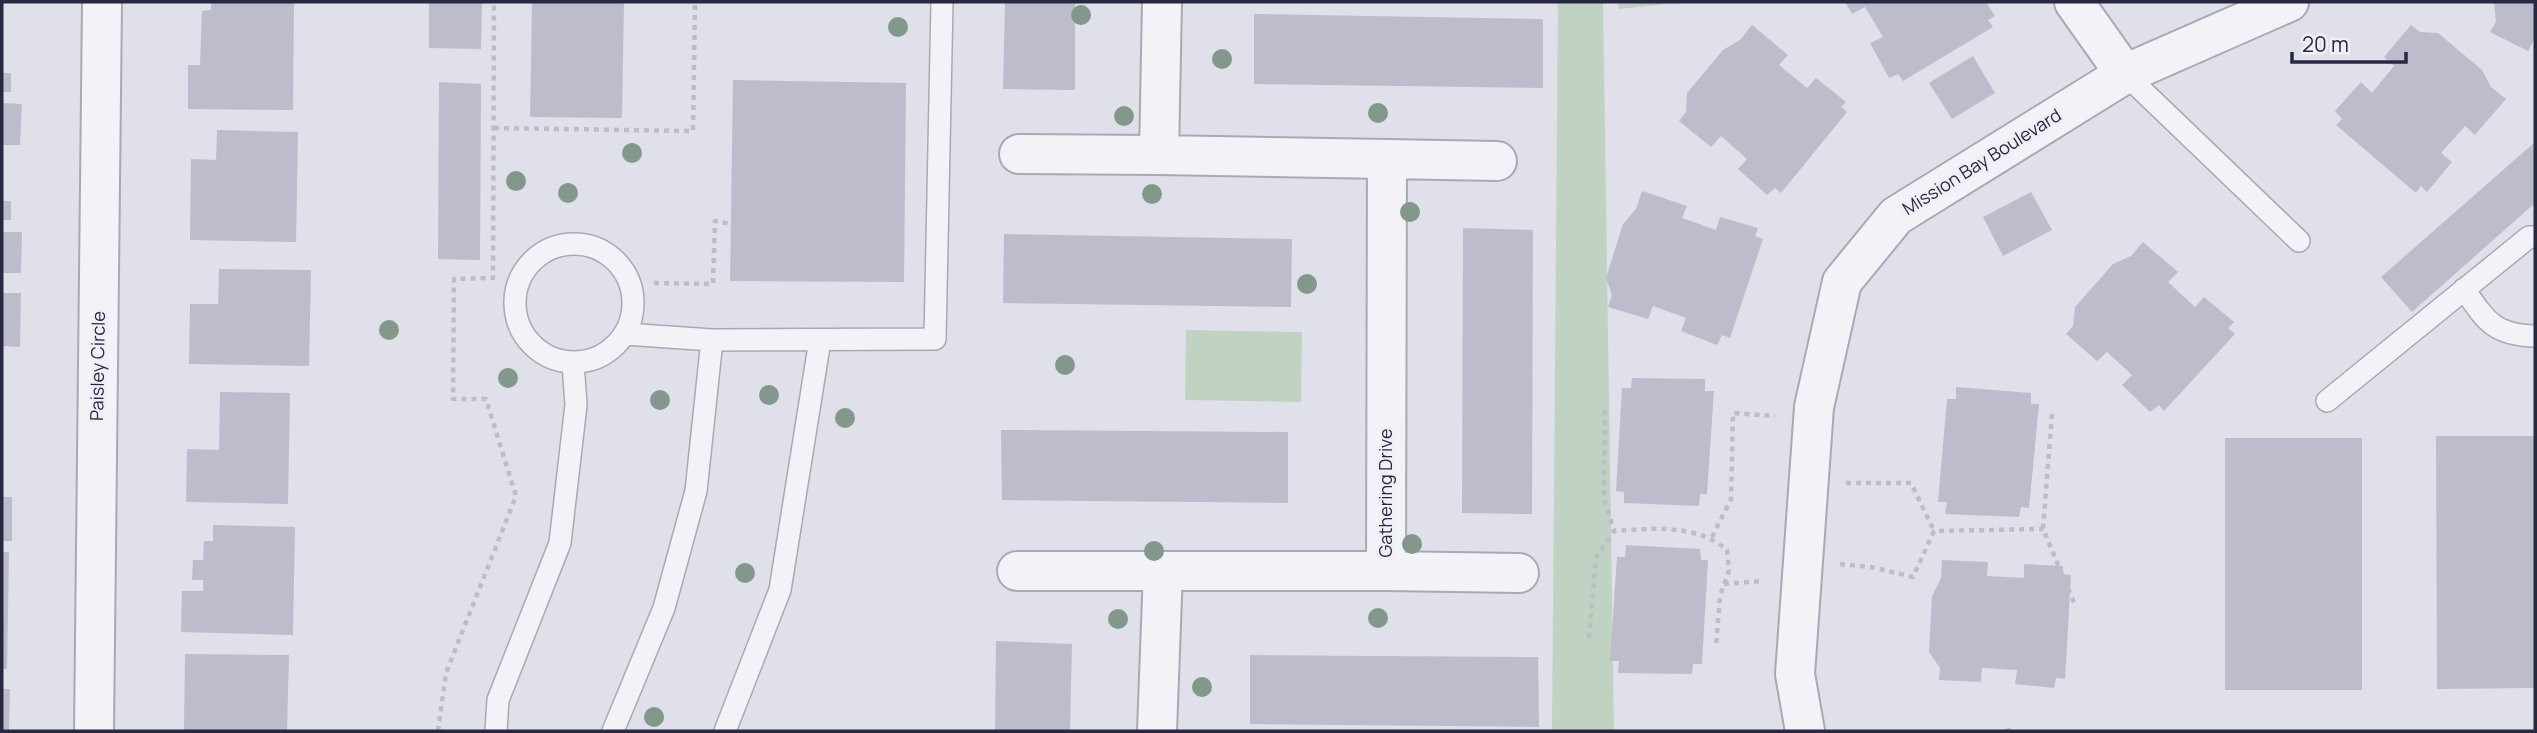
<svg xmlns="http://www.w3.org/2000/svg" width="2537" height="733" viewBox="0 0 2537 733" font-family="Manrope,sans-serif">
<style>
.green{fill:#c0d3c3}
.building{fill:#bcbccc}
.lines{fill:none;stroke-linecap:round;stroke-linejoin:round}
.lane-casing{stroke:#a8a9b7;stroke-width:24}
.street-casing{stroke:#a8a9b7;stroke-width:42}
.path{stroke:#bdbdc8;stroke-width:4.5;stroke-dasharray:5 5;stroke-linecap:butt}
.lane{stroke:#f2f2f7;stroke-width:21}
.street{stroke:#f2f2f7;stroke-width:38}
.tree{fill:#81988a}
.labels{text-anchor:middle;stroke-width:6;stroke-linejoin:round;paint-order:stroke}
.street-label{font-size:18px;fill:#282841;stroke:#efeff7}
</style>
<rect width="100%" height="100%" fill="#dfe0e9"/>
<path class="green" d="M1558,2H1603L1614,731H1552Z
M1618,2H1687L1619,9Z
M1186,330L1302,332L1301,402L1185,400Z"/>
<path class="building" d="M211,2H294L293,110L188,109V65H200L202,11L211,10Z
M429,2H482L481,49L429,48Z
M532,2H624L622,118L530,117Z
M1005,2H1075V90L1003,89Z
M1845,2H1986L1995,16L1988,20L1993,27L1903,81L1898,74L1889,78L1870,43L1883,37L1865,7L1852,14Z
M2494,2H2535V38L2528,51L2490,32L2496,22Z
M1254,14L1543,19V88L1254,84Z
M1752,25L1788,55L1779,65L1807,88L1816,78L1846,102L1841,107L1847,112L1781,193L1775,188L1767,195L1738,169L1747,159L1721,136L1711,147L1679,121L1686,112L1687,93L1723,50L1740,40Z
M2411,25L2420,32L2438,33L2482,70L2491,87L2506,99L2475,135L2465,126L2441,153L2452,162L2427,192L2421,186L2416,193L2336,125L2342,119L2335,111L2361,82L2372,93L2394,66L2384,57Z
M1973,56L1995,93L1952,119L1929,83Z
M2,73H11V92H2Z
M733,80L906,83L904,282L730,281Z
M439,82L481,84L480,260L438,259Z
M2,103L22,104L20,145H2Z
M217,130L298,132L296,242L190,240L191,159L216,160Z
M2535,142V203L2412,312L2381,277Z
M1642,191L1687,206L1682,218L1716,230L1720,217L1758,228L1755,236L1763,239L1730,338L1722,335L1717,345L1681,331L1686,318L1653,306L1648,319L1608,307L1612,295L1606,278L1623,224L1636,209Z
M2031,192L2052,230L2003,256L1983,217Z
M2,201H11V220H2Z
M1463,228L1533,230L1532,514L1462,513Z
M2,232H22L21,273H2Z
M1004,234L1292,239L1291,307L1003,303Z
M2143,242L2178,272L2168,282L2195,307L2204,297L2234,322L2228,328L2235,334L2164,411L2159,405L2150,412L2122,385L2132,375L2107,352L2097,361L2066,334L2073,326L2075,307L2113,264L2131,256Z
M219,269L311,270L309,366L189,364L190,304H218Z
M2,293H21L20,347L2,346Z
M1632,378L1705,379V391H1714L1707,494H1700L1699,506L1624,503V492L1616,491L1622,388H1631Z
M1956,387L2031,393V404H2039L2029,508L2021,507L2019,517L1945,514L1947,502H1938L1947,399H1956Z
M220,392L290,393L288,504L186,502L187,449L219,450Z
M1001,430L1288,432V503L1002,500Z
M2436,436H2535V688L2437,689Z
M2225,438H2362V690H2225Z
M2,497H12V541H2Z
M213,525L295,527L293,635L181,632L182,591H203V580H192L193,560H203L204,541H213Z
M1626,545L1700,549L1701,560H1708L1702,664H1693L1692,674L1618,673L1619,661H1610L1617,557H1625Z
M2,552H9L7,669H2Z
M1942,560L1988,562L1987,576L2024,578V564L2063,566L2062,574L2071,575L2065,679L2056,678L2054,688L2015,684L2017,670L1982,668L1981,682L1939,680L1940,668L1929,652L1932,596L1941,578Z
M996,641L1072,644L1070,731H995Z
M185,654L289,655L287,731H184Z
M1250,655L1538,657L1539,727L1250,724Z
M2,689H10L9,731H2Z"/>
<g class="lines">
<defs>
<path id="lane" d="M2125,74L2299,241
M515 303a59 59 0 1 1 118 0a59 59 0 1 1-118 0Z
M2464,289C2486,321 2494,335 2535,336
M625,334L712,340L935,339L942,2
M2327,401L2529,237H2535
M496,731L498,700L560,543L576,405L573,363
M613,731L664,608L696,491L712,340
M725,731L780,590L820,340"/>
<path id="street" d="M2074,2L2125,74
M1019,154L1159,155
M1387,159L1497,161
M1017,571H1163
M1386,571L1519,573
M94,731L102,2
M1157,731L1163,571H1386L1387,159L1159,155L1162,2
M1805,731L1795,674L1814,407L1842,282L1896,216L2125,74L2289,2"/>
</defs>
<use href="#lane" class="lane-casing"/>
<use href="#street" class="street-casing"/>
<path class="path" d="M494,128L693,131L695,2
M654,283L713,284L715,221L731,224
M1605,410L1604,498L1614,531C1652,528 1697,524 1727,550L1729,571L1720,596L1716,646
M2052,414L2043,529L2076,607
M1846,483H1911L1934,531
M1712,537L1731,499L1733,413L1775,416
M1840,564L1871,567L1913,577L1934,531L2043,529
M1724,584L1762,581
M1589,638L1596,558L1614,531
M438,731L446,673L516,496L486,399H453L454,279L493,278L494,2
M2006,731L2014,729"/>
<use href="#lane" class="lane"/>
<use href="#street" class="street"/>
</g>
<g class="tree">
<circle cx="1081" cy="15" r="10"/>
<circle cx="898" cy="27" r="10"/>
<circle cx="1222" cy="59" r="10"/>
<circle cx="1378" cy="113" r="10"/>
<circle cx="1124" cy="116" r="10"/>
<circle cx="632" cy="153" r="10"/>
<circle cx="516" cy="181" r="10"/>
<circle cx="568" cy="193" r="10"/>
<circle cx="1152" cy="194" r="10"/>
<circle cx="1410" cy="212" r="10"/>
<circle cx="1307" cy="284" r="10"/>
<circle cx="389" cy="330" r="10"/>
<circle cx="1065" cy="365" r="10"/>
<circle cx="508" cy="378" r="10"/>
<circle cx="769" cy="395" r="10"/>
<circle cx="660" cy="400" r="10"/>
<circle cx="845" cy="418" r="10"/>
<circle cx="1412" cy="544" r="10"/>
<circle cx="1154" cy="551" r="10"/>
<circle cx="745" cy="573" r="10"/>
<circle cx="1378" cy="618" r="10"/>
<circle cx="1118" cy="619" r="10"/>
<circle cx="1202" cy="687" r="10"/>
<circle cx="654" cy="717" r="10"/>
</g>
<g class="labels">
<g class="street-label">
<text transform="translate(1982 162) rotate(-32)" y="6">Mission Bay Boulevard</text>
<text transform="translate(98 366) rotate(-89)" y="6">Paisley Circle</text>
<text transform="translate(1386 493) rotate(-90)" y="6">Gathering Drive</text>
</g>
</g>
<rect width="2537" height="733" fill="none" stroke="#282841" stroke-width="7"/>
<path d="M2292 52v10h114v-10" fill="none" stroke="#282841" stroke-width="3.5"/>
<text x="2302" y="52" font-size="21" fill="#282841" stroke="#efeff7" stroke-width="5" paint-order="stroke">20 m</text>
</svg>
